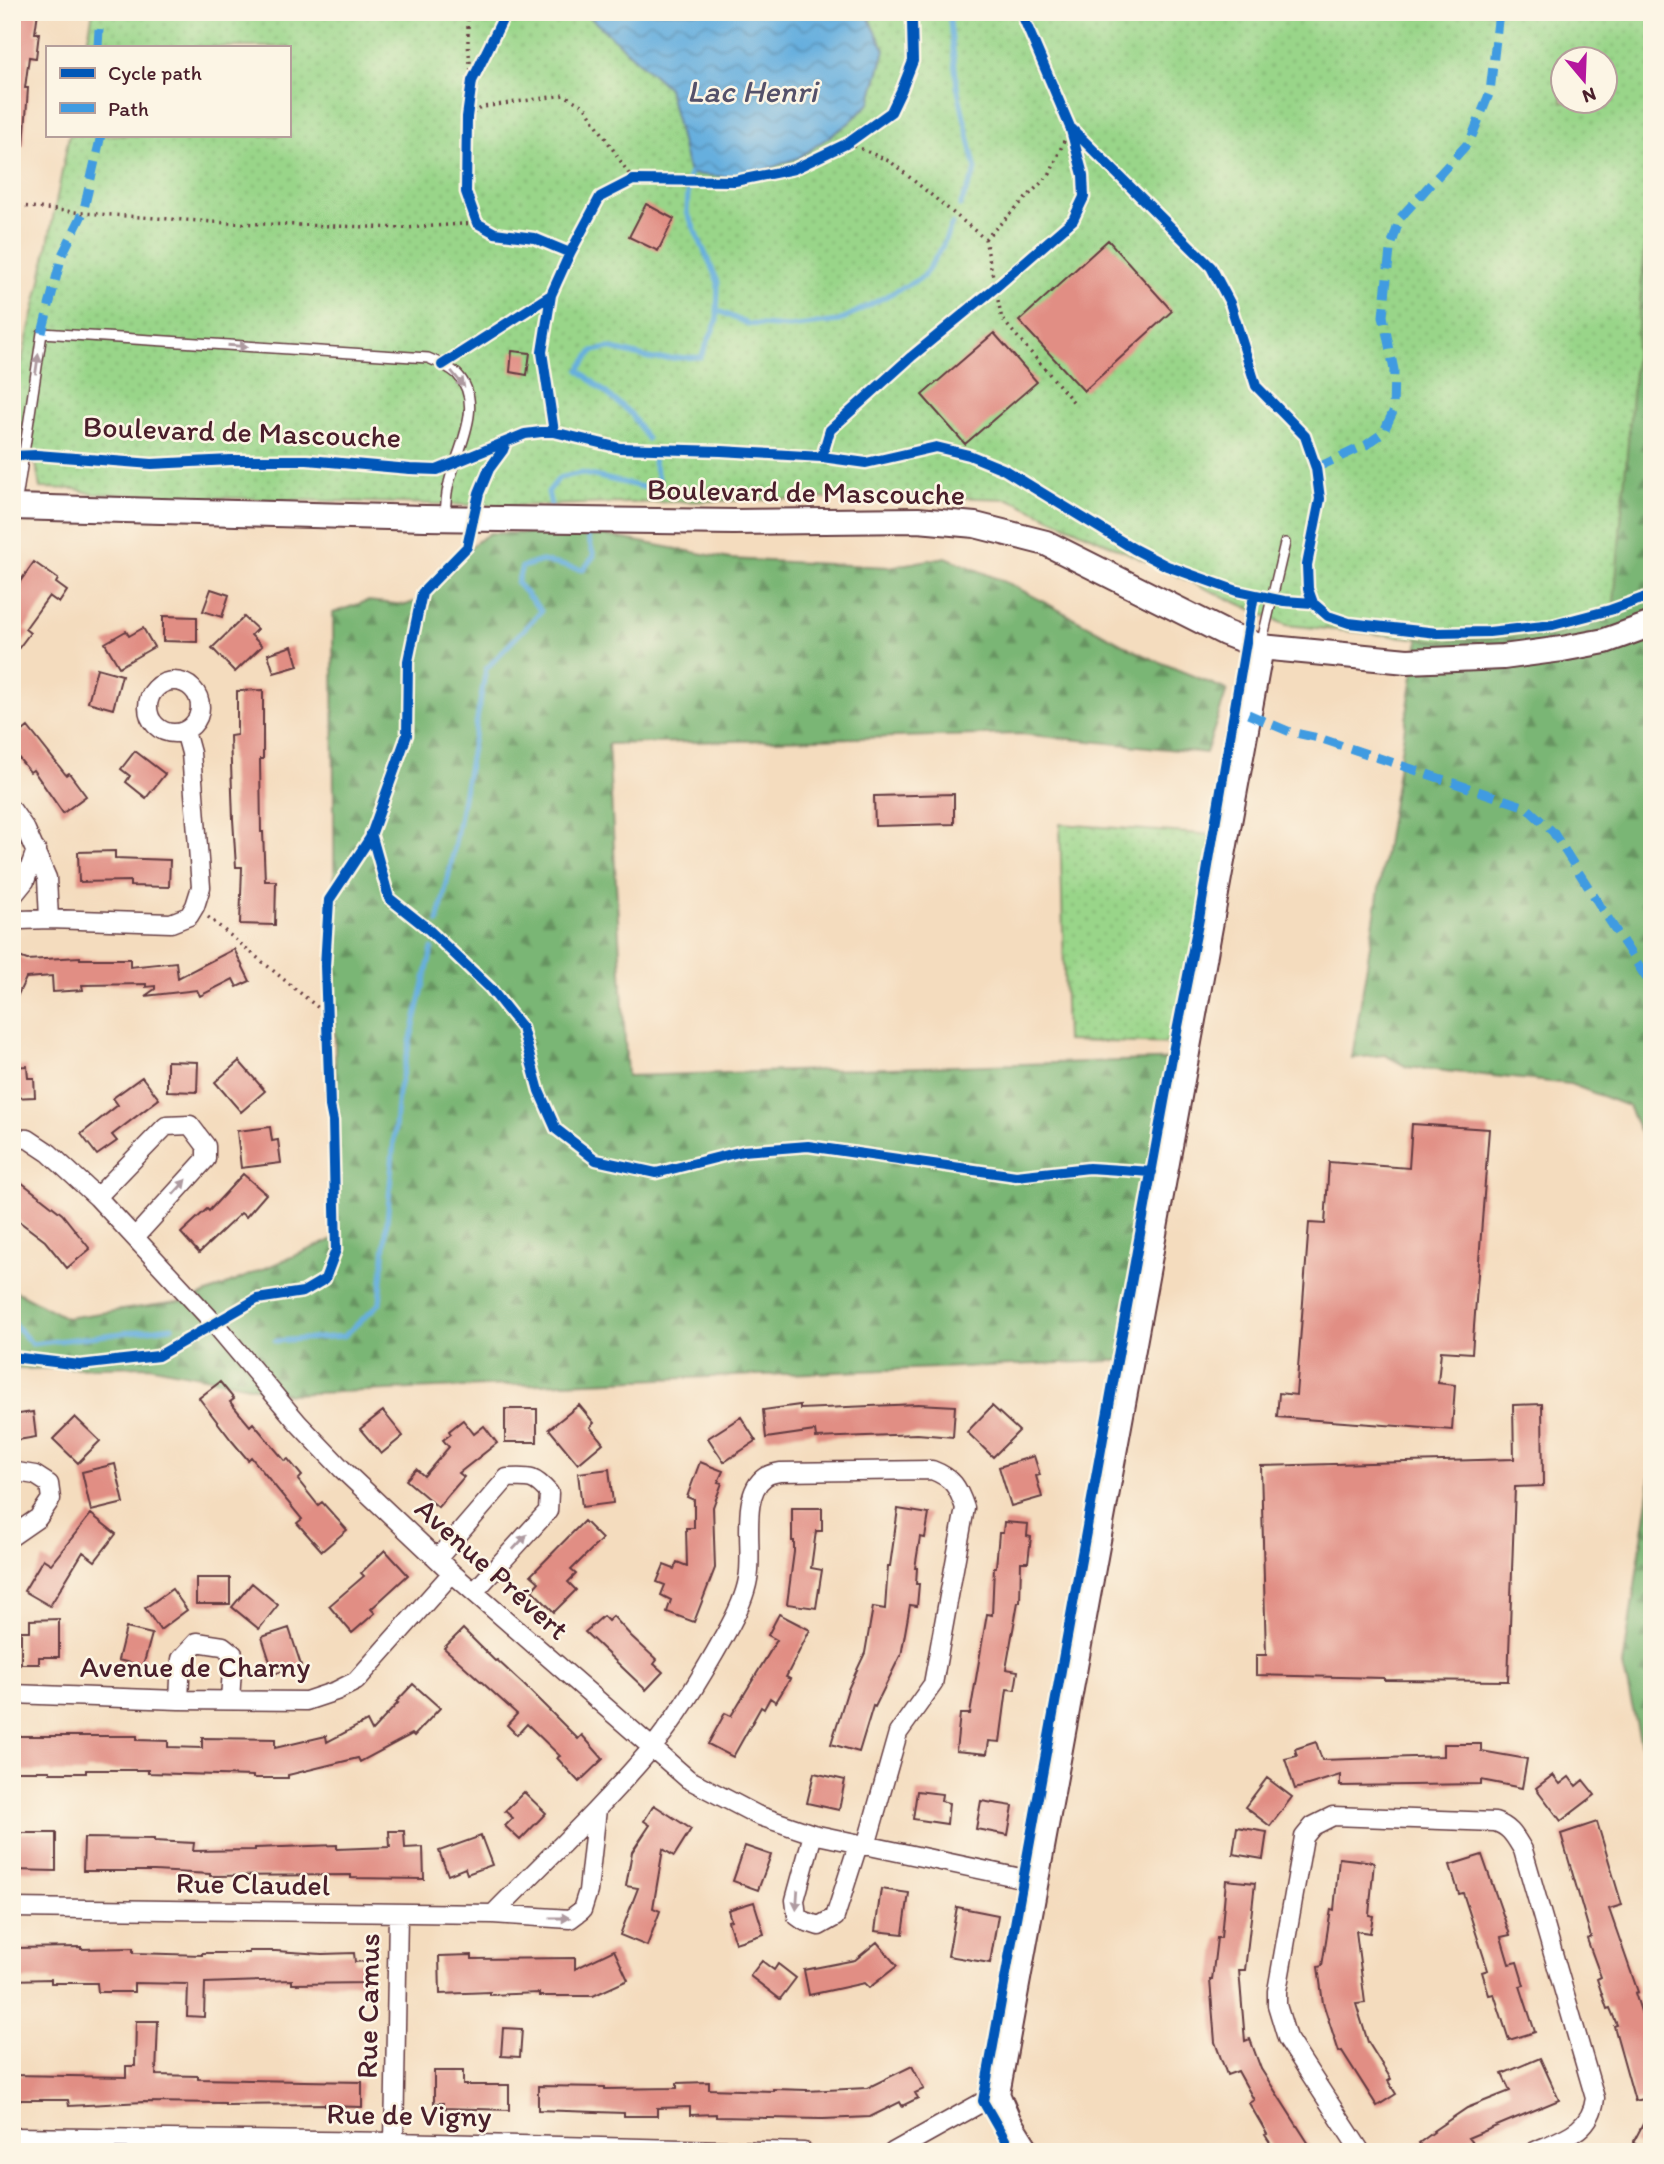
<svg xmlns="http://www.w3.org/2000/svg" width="1664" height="2164" viewBox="0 0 1664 2164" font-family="Itim,sans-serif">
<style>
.forest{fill:url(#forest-firs);stroke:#626a50;stroke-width:2;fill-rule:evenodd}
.park{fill:url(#park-dots);stroke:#727a5a;stroke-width:2;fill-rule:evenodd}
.water{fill:url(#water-waves);stroke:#586784;stroke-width:2}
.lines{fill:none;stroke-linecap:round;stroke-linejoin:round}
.stream{stroke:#66afde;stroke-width:5}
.building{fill:#e18e84}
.lane-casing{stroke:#643b41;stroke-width:12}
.street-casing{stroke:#643b41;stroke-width:21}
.secondary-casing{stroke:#643b41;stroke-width:28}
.path{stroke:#643b41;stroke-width:3.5;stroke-dasharray:2 5;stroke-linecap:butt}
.lane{stroke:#fff;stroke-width:9}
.street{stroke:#fff;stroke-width:18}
.secondary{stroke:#fff;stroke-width:24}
.quiet{stroke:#409be1;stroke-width:9;stroke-dasharray:18 9;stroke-linecap:butt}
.cycleway-casing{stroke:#fcf5e5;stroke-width:15}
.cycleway{stroke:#0057b8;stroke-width:10}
.oneway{fill:#ae9aa0}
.labels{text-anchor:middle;stroke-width:5;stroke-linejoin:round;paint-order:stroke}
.street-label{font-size:30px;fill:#4a1f2b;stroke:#fcf5e5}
.water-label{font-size:32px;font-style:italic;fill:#54516a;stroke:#fcf5e5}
</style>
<defs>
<pattern id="forest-firs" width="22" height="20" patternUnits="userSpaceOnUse" patternTransform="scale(1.75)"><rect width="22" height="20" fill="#7ab675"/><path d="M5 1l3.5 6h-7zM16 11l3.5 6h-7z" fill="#669360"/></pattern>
<pattern id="park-dots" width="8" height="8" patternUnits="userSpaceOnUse" patternTransform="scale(1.75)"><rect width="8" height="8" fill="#99d589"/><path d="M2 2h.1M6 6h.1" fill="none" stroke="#85b676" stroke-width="1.8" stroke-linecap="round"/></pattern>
<pattern id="water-waves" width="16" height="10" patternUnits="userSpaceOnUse" patternTransform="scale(1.75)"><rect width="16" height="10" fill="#66afde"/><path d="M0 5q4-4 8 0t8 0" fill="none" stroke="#568eb4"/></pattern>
</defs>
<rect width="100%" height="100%" fill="#fcf5e5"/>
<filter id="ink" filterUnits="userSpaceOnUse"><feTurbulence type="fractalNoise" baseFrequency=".0143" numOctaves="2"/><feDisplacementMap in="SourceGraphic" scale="14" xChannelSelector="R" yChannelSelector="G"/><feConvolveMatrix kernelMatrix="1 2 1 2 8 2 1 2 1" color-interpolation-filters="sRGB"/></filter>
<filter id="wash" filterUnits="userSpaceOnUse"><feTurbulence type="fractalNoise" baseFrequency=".00686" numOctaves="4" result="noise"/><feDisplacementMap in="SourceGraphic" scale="28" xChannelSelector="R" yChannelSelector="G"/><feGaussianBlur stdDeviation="1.57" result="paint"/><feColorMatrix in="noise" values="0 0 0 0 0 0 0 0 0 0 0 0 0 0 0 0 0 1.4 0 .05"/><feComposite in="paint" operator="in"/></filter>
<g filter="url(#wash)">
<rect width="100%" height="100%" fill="#f4dcbe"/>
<path class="forest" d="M1519,12H1652V1165L1651,1156L1628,1106L1570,1084L1407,1067L1385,1055L1352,1058ZM1562,60H1604V102H1562Z
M490,533L598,534L730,559L889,567L946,557L1012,585L1143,655L1227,690L1206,753L1021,734L608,744L627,1076L1186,1059L1134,1360L289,1394L149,1366L12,1369V1289L66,1318L191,1300L336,1238L333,613L367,601L406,605L427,597L475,543Z
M1652,1456V1792L1623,1666L1649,1492Z"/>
<path class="park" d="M93,12H1652V164L1613,615L1561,634L1445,641L1286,625L1009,499L912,496L503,506L93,494L76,489L40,488L36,463L12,444V401L40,285L69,135H289V47H86ZM1562,60H1604V102H1562Z
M1060,824L1215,835L1181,1044L1066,1041Z"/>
<path class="water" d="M584,12H866L885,50L870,103L849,123L800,157L761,172L726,177L689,174L668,88Z"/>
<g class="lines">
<path class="stream" d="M949,12L957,86L976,170L960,206
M717,310L748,324L789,327L839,321L923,277L942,247L952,224
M647,439L631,414L579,370L593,351L609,348L653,359L701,357L717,321L718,282L687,212L689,174
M551,505L548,492L559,478L581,473L647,488L659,481L653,460
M438,922L451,865L486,669L541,611L517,583L522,567L542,561L583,570L594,556L587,534
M12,1322L32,1344L172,1327
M275,1341L344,1336L380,1303L398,1093L432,949"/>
</g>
<g id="blocks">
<path class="building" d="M13,12H38L35,33H39L36,58L29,57L25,88H28L24,146H12Z
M646,204L674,219L658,251L629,237Z
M1108,240L1172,311L1084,391L1019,321Z
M994,333L1037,382L965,444L922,395Z
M512,351L530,353L527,375L510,372Z
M34,562L58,579L56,583L67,591L59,603L49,596L25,629L30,633L12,657V593Z
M211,589L229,595L222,617L203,611Z
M163,616L197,617V642L163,641Z
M244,617L257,629L251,635L262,646L235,672L212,648Z
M143,628L154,647L119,667L105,643L126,631L129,636Z
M292,646L298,666L274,673L268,654Z
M97,668L122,675L113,709L88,702Z
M263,690V759H260L261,832H263L265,881H276L275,925L240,924L242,867H236L233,819L230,736L237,735V691Z
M28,727L66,775L69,773L86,796L63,813L33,770L30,772L12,750V740Z
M135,751L165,774L146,798L126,782L130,776L121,769Z
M954,794V824L875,826L874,796Z
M115,851V858L170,860L169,887L130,886V881L79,882L78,852Z
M234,949L250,981L237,987L233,979L200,996L197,990L145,996L155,989V986L146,987V984L82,985L83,990L53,992L52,976L26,978L12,1007V954L27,960L80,957V959H130V967L176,962L178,978Z
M167,1061L198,1062L197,1092L167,1091Z
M239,1061L265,1091L241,1112L215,1082Z
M27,1066L28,1078H34L35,1097L12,1098V1067Z
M142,1077L159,1099L112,1135L117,1141L97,1155L81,1134L118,1105L113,1098Z
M1412,1124L1489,1129L1472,1353L1441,1351L1438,1383L1455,1385L1452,1430L1277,1417L1279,1393L1296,1395L1309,1223L1325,1224L1329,1162L1409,1168Z
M270,1127L272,1141L278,1140L281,1163L241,1168L237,1131Z
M243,1174L266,1194L246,1217L241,1213L199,1253L181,1233L207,1209L209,1211Z
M12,1175L62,1214L90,1249L67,1268L45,1241L12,1216Z
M220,1382L234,1399L230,1402L250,1426L253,1423L285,1461L288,1459L302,1476L298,1480L318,1505L322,1502L347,1530L322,1551L297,1523L302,1519L251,1457L248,1460L232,1441L199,1398Z
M918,1404L955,1406L953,1437L917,1434L816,1438L815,1431L766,1438L763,1410L800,1405V1409Z
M1542,1404L1543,1486L1515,1487L1508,1681L1384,1680V1678L1256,1675V1655H1266L1261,1466L1514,1459L1513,1405Z
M579,1405L594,1423L590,1427L603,1443L578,1464L549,1429Z
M992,1406L1019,1431L993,1457L967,1432Z
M505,1409H537V1442H505Z
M383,1411L403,1436L381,1454L360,1429Z
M33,1412L36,1437L12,1441V1415Z
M75,1417L100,1441L78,1463L53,1439Z
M741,1417L756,1441L724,1462L708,1438Z
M463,1420L474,1434L484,1426L497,1443L459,1473L464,1477L438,1507L406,1480L416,1469L424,1476L449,1447L443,1440L451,1434L449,1431Z
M1034,1456L1040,1475L1036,1476L1042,1497L1011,1506L999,1467Z
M700,1462L723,1471L718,1482L722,1483L713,1507L715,1568L694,1622L667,1612L671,1600L661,1595L665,1585L657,1582L664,1565L674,1569L677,1562L687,1566L686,1528H694V1500L687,1497Z
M115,1464L124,1503L91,1511L82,1472Z
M609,1469L613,1503L582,1507L578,1473Z
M792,1508H822V1531H816L811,1568L822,1570L816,1608L787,1604L794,1552V1541H792Z
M898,1509L929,1514L925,1538L920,1537L915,1568H917L916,1584H919L917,1606L910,1605L901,1656H900L875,1707L873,1706L859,1752L831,1744L848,1689L865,1653L873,1607L885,1609L888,1566H890Z
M91,1514L116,1534L95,1561L83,1552L50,1606L24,1591L43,1559L51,1564Z
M584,1521L602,1539L571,1570L576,1574L568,1582L576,1590L554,1612L532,1590L539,1582L531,1575Z
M1004,1522L1028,1524L1027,1536L1031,1537L1028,1562H1021L1020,1602H1018L1006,1669L1018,1671L1015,1690L1007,1689L1000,1742L989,1741L987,1754L956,1751L960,1714H970L987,1614L992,1615L994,1567H996L999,1533H1003Z
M385,1550L408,1575L371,1609L375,1613L352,1633L329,1606L364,1576L361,1573Z
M196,1578H230V1604H196Z
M252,1583L278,1605L259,1629L232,1607Z
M172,1589L187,1610L160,1630L145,1608Z
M779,1614L810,1630L786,1677L790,1679L776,1702L770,1698L764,1709L761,1707L733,1757L708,1744L725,1713L731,1716L777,1640L768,1635Z
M603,1616L608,1621L613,1616L631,1636L657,1660L654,1664L663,1672L646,1690L585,1632Z
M59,1619V1657H39V1664H21V1631H30V1620Z
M126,1628L152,1634L143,1666L118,1660Z
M289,1628L301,1665L274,1674L262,1637Z
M463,1629L495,1661L497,1660L524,1685L578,1739L582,1735L603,1759L579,1782L557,1758L560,1756L527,1724L517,1735L507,1725L517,1714L444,1648Z
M413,1684L440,1708L414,1736L412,1734L360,1762L358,1758L288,1775V1778H253V1776L148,1773V1770H86V1773H50V1771H12V1736H137V1740L168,1741V1747L202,1748V1738L275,1739V1748L326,1736L327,1742L367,1721L372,1731L398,1703L396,1702Z
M1316,1742L1322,1760L1444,1756V1744H1481V1751L1527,1759L1522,1788L1481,1780V1784L1340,1786V1775L1295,1789L1285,1759L1297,1756L1295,1749Z
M814,1773L845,1780L839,1810L807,1803Z
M1553,1775L1560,1784L1569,1777L1576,1786L1583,1780L1595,1795L1561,1821L1536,1788Z
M1267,1778L1292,1797L1270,1826L1245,1807Z
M917,1791L942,1794L941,1801L949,1803L947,1824L913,1819Z
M524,1792L546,1813L520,1840L505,1826L513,1818L505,1811Z
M981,1801L1013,1806L1008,1835L976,1829Z
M654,1805L691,1829L674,1856L663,1849L653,1908L660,1911L647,1946L620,1935L638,1888L626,1886L632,1852L650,1825L644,1821Z
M1597,1822L1622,1905L1609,1909L1638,1992L1635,1993L1650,2039L1643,2041L1652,2069V2097L1635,2101L1614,2026L1617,2025L1610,2008L1607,2009L1597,1979L1601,1977L1587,1939L1591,1937L1561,1834Z
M1237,1827L1267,1832L1263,1859L1233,1854Z
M389,1831H404L405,1848L423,1847L424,1879L351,1878V1875L210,1876V1874L154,1871H83L84,1838L154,1839V1841L194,1843L193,1851L255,1850V1848L337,1845V1849L390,1847Z
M12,1833H56V1871L12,1870Z
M481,1836L492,1865L467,1874L465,1868L448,1875L439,1851Z
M745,1846L771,1855L758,1890L733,1881Z
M1482,1855L1510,1935L1501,1937L1509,1964L1517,1962L1524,1985L1520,1986L1535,2032L1509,2040L1494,1994L1489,1995L1482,1972L1488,1970L1463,1893L1459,1894L1450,1865Z
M1339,1858L1374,1862L1369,1915L1373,1916L1370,1933L1356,1931L1365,2003L1356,2004L1368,2042L1391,2079L1388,2081L1396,2094L1377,2106L1342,2051L1339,2052L1323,2003L1318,1967L1322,1966L1331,1909L1334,1910Z
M1226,1880L1255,1883L1245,1970H1239L1245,2041L1250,2039L1261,2069L1314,2152H1276L1265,2135L1267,2134L1249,2103L1254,2100L1238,2071L1227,2075L1215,2042L1210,1980H1212L1217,1938H1221Z
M881,1889L909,1893L903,1934L875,1931Z
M754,1902L764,1934L735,1943L728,1921L731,1920L728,1910Z
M957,1907L998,1915L990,1963L948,1956Z
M877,1942L897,1966L869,1988L864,1983L809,1995L804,1970L855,1960Z
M81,1947V1949L133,1948V1953L202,1955V1953H249V1951H276L322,1954L354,1953L355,1962L367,1961L368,1983L292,1984V1980L205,1983L204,2017L187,2016L188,1984L134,1983V1992H98L97,1983H51V1979L12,1980V1948Z
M614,1950L628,1980L593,1996H539V1993L490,1995V1992L440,1994L439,1956L472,1955V1959L575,1958V1969Z
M762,1961L774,1970L778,1964L796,1978L780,1999L750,1976Z
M136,2021H158L156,2075L198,2076V2079L362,2082V2107L325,2106V2104L225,2105V2103L143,2102L69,2106L68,2100H12V2075L126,2077V2066H135Z
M503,2028L522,2029L520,2057L501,2056Z
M1540,2058L1559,2100L1468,2138L1473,2144L1461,2152H1425L1419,2143L1434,2132L1433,2131L1467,2108L1510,2091L1502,2074Z
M912,2066L924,2089L915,2093L918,2098L902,2106L900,2102L870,2117L823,2119L716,2117V2114L690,2115V2107L657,2108V2116H624V2113L538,2110V2086L605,2087V2089L677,2088V2083L709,2082V2089L773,2091V2089L807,2090V2091L867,2088Z
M434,2071H463V2085H509V2110L443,2108V2103H434Z
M1652,2107V2152H1651L1633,2143Z"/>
</g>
</g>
<g filter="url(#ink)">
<use href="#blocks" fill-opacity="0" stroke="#643b41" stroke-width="2"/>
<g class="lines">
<defs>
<path id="lane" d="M13,505L18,493L42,333L428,358C438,362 449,367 457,374C486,404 457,450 449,483C446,493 446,504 445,515
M1261,645L1285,543"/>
<path id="street" d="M148 707a26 26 0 1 1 52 0a26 26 0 1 1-52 0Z
M12,810L26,830L47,878L49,919
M12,897L25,881L36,850
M12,916L21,920L49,919L171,923L189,916L195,906L201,887L191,753L185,731
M12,1138L28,1139L49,1153L97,1197L214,1323L298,1423L342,1469L452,1573L688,1779L757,1815L813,1834L1035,1881
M97,1197L166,1126L190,1125L206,1146V1159L135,1237
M12,1477L17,1472L35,1475L49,1484L51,1499L38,1518L12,1536
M437,1559L507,1478C530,1477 534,1476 549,1493L548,1511L474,1592
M12,1694L179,1700L306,1701L336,1691L356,1681L452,1573
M179,1700L181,1659L197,1642L223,1646L233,1654L230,1700
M813,1834L795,1900L797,1916L804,1921L819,1926L835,1917L858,1845
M12,1908L493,1914L570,1919L582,1910L588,1891L597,1809
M493,1914C546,1860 602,1807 651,1749C678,1717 706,1669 726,1633C735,1617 745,1597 748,1579C754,1551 739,1495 765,1477C769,1474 775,1473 780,1472L932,1470C953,1478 958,1487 965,1508L933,1684L898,1733L866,1846
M12,2137L394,2142L804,2152
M394,2142L398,1914
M893,2152L997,2094
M1361,2152L1287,2038L1277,2005V1991L1304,1837L1313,1826L1333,1816L1495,1822C1511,1827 1515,1837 1523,1850L1595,2098C1591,2133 1561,2139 1533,2152"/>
<path id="secondary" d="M12,507L425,518L734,522L918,520L975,525L1046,543L1225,633L1261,647L1407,661L1503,657L1562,649L1605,641L1652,624
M1028,2152L1009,2122L997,2094L1261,647"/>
</defs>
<use href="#lane" class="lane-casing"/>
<use href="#street" class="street-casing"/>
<use href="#secondary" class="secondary-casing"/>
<path class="path" d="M468,12V44L472,81
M467,117L483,107L564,95L585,107L633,180
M848,143L891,162L985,239L1002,319L1076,405
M12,205L83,213L228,223L405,228L477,223
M985,239L1050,174L1070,127
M208,917L327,1015"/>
<use href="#lane" class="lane"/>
<use href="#street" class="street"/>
<use href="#secondary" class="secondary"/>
<path class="quiet" d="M98,47L100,12
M42,333L62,255L83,213L101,135
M1316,468L1366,445L1383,433L1393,412L1394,370L1383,316L1390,250L1400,218L1470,141L1490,92L1499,12
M1248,714L1290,732L1319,738L1526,807L1553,832L1652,987"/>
<defs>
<path id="cycleway" d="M506,12L472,81L467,117L466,192L477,223L495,233L534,238L570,253
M1021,12L1070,127L1211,267L1230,303L1256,386L1305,436L1316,468L1320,499L1307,565L1308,589L1313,603L1328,616L1349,623L1437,633L1489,632L1553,625L1610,610L1652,595
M442,365L551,295
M554,432L542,352L551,295L570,253L600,197L633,180L735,181L794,169L848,143L891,112L902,89L913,61L912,21L915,12
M12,456L37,455L152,464L231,460H307L410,469L437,470L525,434L541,432H554L620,448L721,451L822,457L866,463L936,447L969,455L1003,469L1134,549L1167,566L1237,591L1284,601L1313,603
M822,457L830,430L911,357L995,288L1073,220L1084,197L1083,175L1071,130
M371,833L389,898L428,929L490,988L522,1028L539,1091L556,1129L596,1160L656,1173L743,1151L808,1146L1016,1176L1089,1168L1152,1172
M12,1357L80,1365L158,1356L257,1299L303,1292L325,1279L336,1250L333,1121L330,1106L325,966L329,900L370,838L407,735L408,661L422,593L467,547L479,493L489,469L503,450L506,442
M1012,2152L983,2101L1173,1052L1199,919L1254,595"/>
</defs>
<use href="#cycleway" class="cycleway-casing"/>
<use href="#cycleway" class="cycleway"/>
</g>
<defs><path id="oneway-solid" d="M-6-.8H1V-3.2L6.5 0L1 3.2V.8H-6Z" transform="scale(1.75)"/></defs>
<g class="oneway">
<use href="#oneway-solid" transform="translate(238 346) rotate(4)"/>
<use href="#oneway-solid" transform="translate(37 364) rotate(-82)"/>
<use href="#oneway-solid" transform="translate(458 379) rotate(50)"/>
<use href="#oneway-solid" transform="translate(180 1187) rotate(-48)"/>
<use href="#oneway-solid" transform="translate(520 1542) rotate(-47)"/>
<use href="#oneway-solid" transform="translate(797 1900) rotate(94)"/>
<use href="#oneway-solid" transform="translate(560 1918)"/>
</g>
</g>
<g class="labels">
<g class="street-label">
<text transform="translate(242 432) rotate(2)" y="10">Boulevard de Mascouche</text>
<text transform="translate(806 492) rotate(1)" y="10">Boulevard de Mascouche</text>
<text transform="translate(492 1569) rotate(42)" y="10">Avenue Prévert</text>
<text x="195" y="1677">Avenue de Charny</text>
<text transform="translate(253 1884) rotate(1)" y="10">Rue Claudel</text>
<text transform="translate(368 2006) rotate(-89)" y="10">Rue Camus</text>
<text transform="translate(409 2115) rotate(1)" y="10">Rue de Vigny</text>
</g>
<g class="water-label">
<text x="752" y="102">Lac Henri</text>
</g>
</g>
<rect width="1664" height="2164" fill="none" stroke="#fcf5e5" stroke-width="42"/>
<rect x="46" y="46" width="245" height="91" fill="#fcf5e5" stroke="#b59f9b" stroke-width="2"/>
<rect x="60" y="68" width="35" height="10" fill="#0057b8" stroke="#b59f9b" stroke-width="2"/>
<text x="108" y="80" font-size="21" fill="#4a1f2b">Cycle path</text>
<rect x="60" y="103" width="35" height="10" fill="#409be1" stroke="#b59f9b" stroke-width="2"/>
<text x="108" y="116" font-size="21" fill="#4a1f2b">Path</text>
<g transform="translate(1584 80) rotate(161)"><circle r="33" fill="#fcf5e5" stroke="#b59f9b" stroke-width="2"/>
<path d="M0-5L12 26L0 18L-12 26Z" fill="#b5179e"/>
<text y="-10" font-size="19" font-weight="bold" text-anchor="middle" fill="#4a1f2b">N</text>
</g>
</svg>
